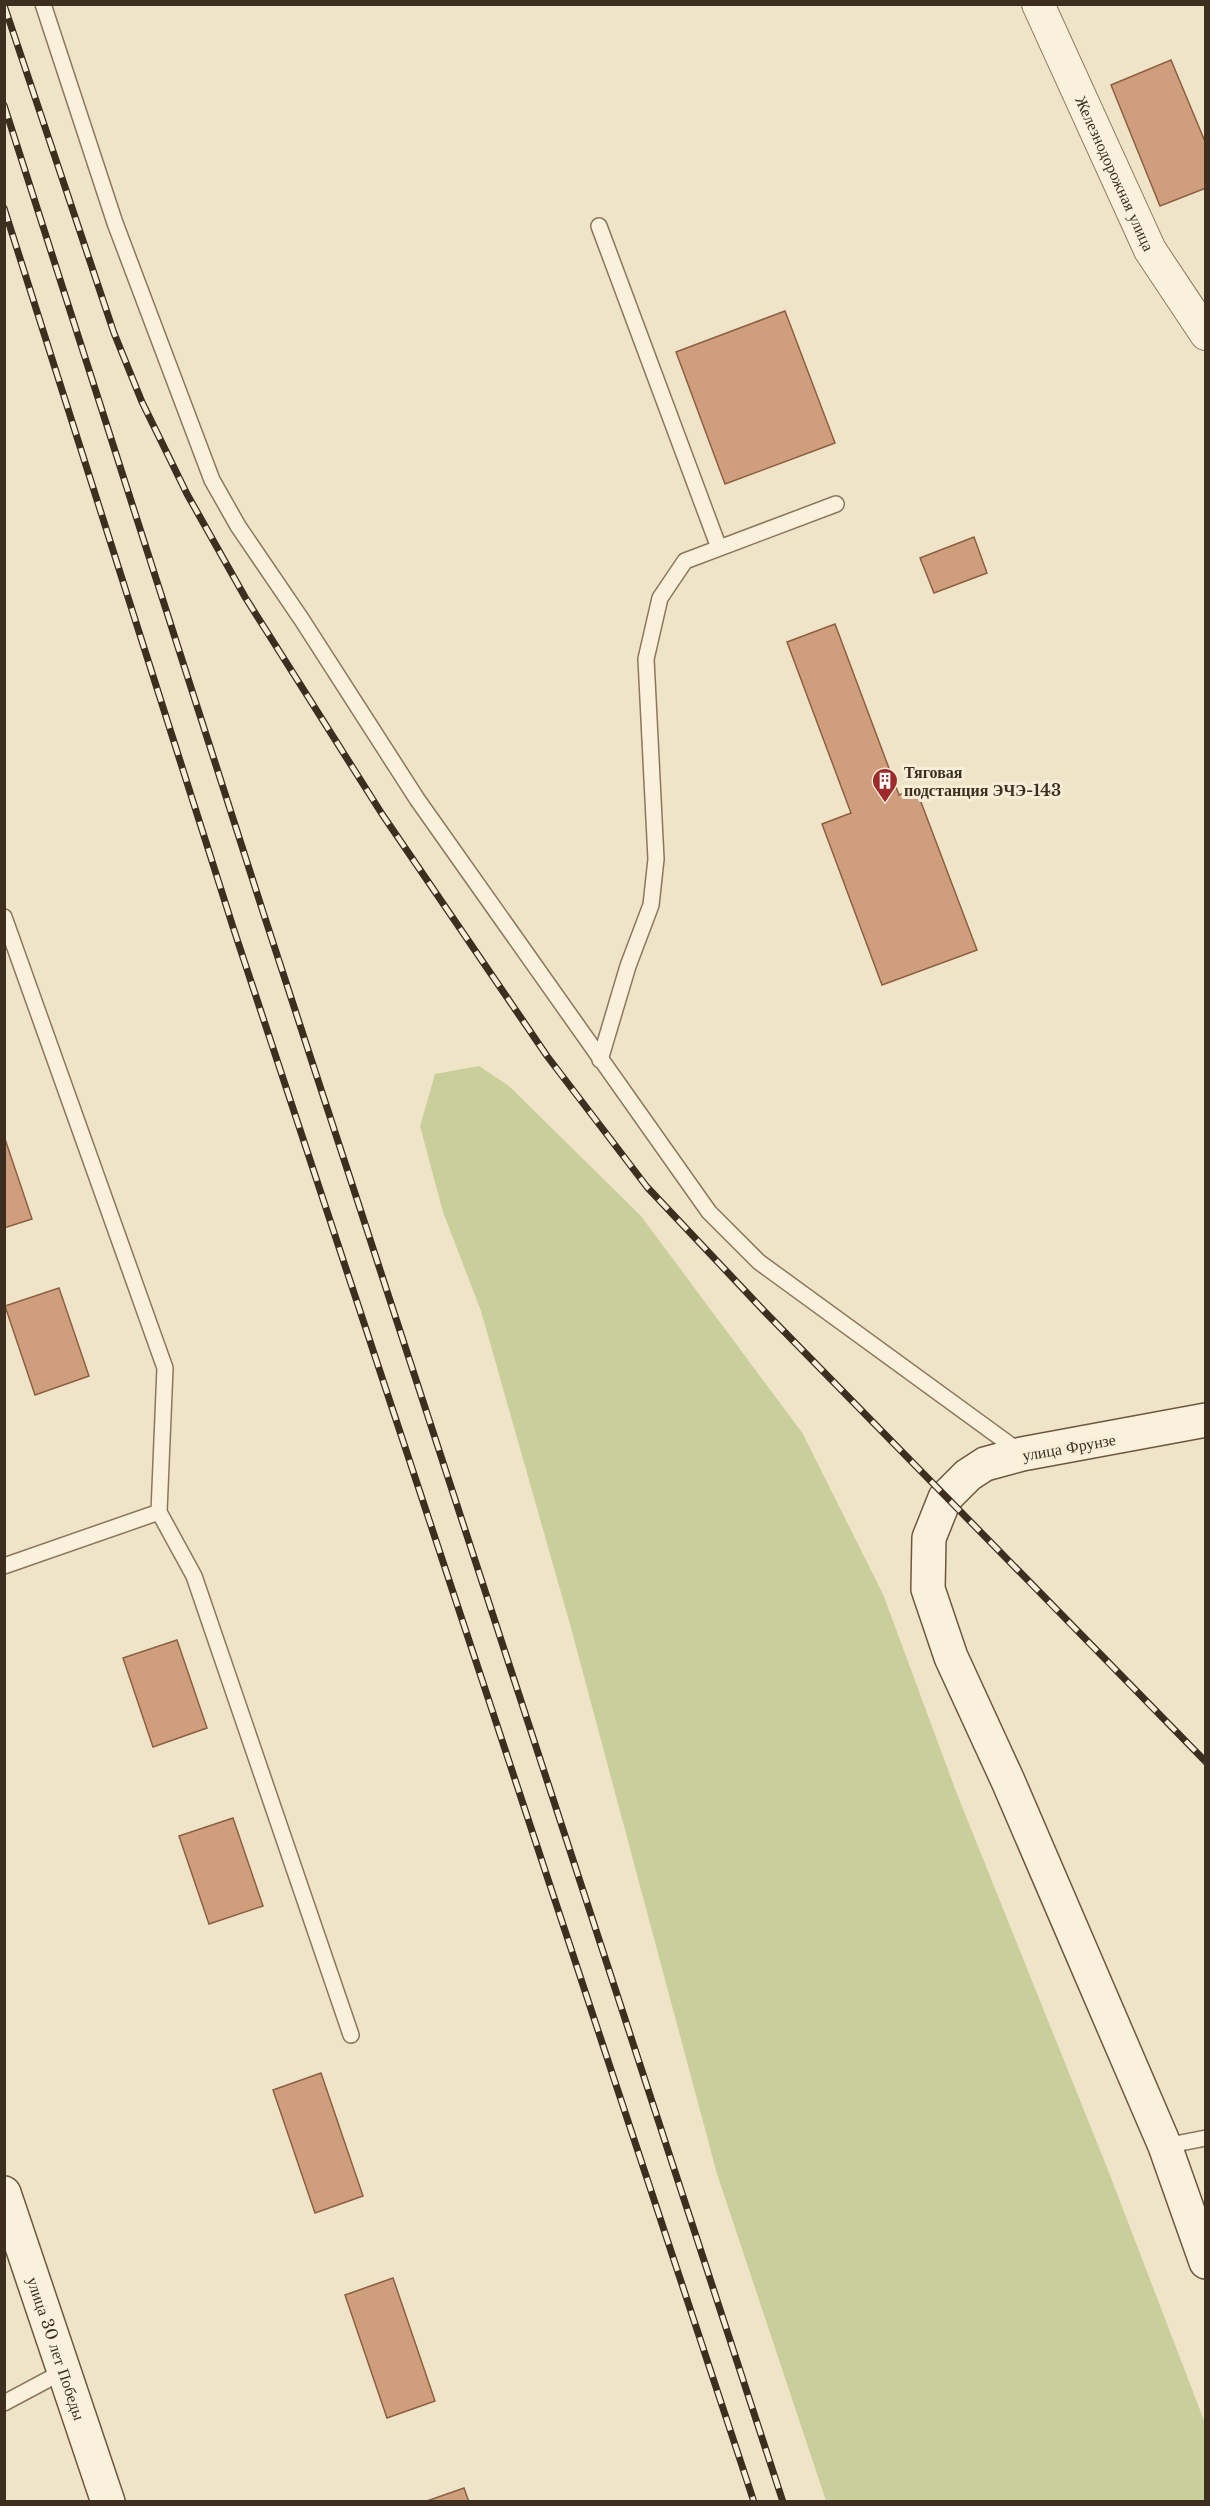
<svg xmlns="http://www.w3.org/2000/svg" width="1210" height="2506" viewBox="0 0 1210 2506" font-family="'Libre Baskerville',serif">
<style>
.green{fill:#c9cf9b}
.building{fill:#cf9f7d;stroke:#8d5f41;stroke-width:1.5}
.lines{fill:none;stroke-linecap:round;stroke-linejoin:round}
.lane-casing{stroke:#8d765c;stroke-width:18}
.street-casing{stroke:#8d765c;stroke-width:34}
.secondary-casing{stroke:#6f573f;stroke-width:36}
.lane{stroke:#faf1dc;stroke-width:15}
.street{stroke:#faf1dc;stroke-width:32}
.secondary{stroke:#faf1dc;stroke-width:33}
.rail-casing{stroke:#3d2e20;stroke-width:7}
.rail{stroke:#f7eed8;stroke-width:4.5;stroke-dasharray:14;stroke-linecap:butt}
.labels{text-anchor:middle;stroke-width:6;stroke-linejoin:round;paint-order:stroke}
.street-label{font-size:16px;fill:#3d2e20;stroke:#f7eed8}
.poi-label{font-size:16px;font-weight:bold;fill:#3d2e20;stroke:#f7eed8;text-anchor:start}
</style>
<rect width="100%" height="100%" fill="#f0e4c8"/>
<path class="green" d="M479,1066L509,1086L641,1216L803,1434L883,1594L957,1794L1108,2170L1205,2423V2501H826L717,2174L571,1628L481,1311L443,1212L420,1126L435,1074Z"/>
<path class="building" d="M1171,60L1206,144V188L1160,206L1111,85Z
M785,311L835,443L725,484L676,352Z
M974,537L987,573L934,593L920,558Z
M835,624L899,795L916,789L977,950L882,985L822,824L851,813L787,642Z
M4,1136L32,1219L4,1228Z
M59,1288L89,1376L35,1395L5,1306Z
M177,1640L207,1728L153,1747L123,1658Z
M233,1818L263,1906L209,1924L179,1836Z
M321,2073L363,2196L315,2213L273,2090Z
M393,2278L435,2401L387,2418L345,2295Z
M464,2488L469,2502H424Z"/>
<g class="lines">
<defs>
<path id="lane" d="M43,4L115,223L212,480L238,526L302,620L417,799L709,1212L759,1262L1020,1452
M599,226L719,548
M4,917L165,1368L159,1512L4,1566
M600,1060L628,966L651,905L656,859L646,659L660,598L685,561L836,504
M159,1512L194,1576L351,2035
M1165,2146L1206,2138
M4,2403L64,2371"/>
<g id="street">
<path id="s1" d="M1038,4L1150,250L1206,334"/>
</g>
<g id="secondary">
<path d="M1206,1420L1022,1454L985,1464L968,1475L945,1498L929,1538L928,1589L951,1657L1008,1781L1165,2146L1206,2262"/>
<path id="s2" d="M4,2193L108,2502"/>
</g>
</defs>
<use href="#lane" class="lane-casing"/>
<use href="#street" class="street-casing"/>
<use href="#secondary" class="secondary-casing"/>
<use href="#lane" class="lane"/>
<use href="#street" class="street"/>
<use href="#secondary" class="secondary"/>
<defs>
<path id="rail" d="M4,5L114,333L142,402L187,494L245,597L382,814L547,1056L647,1187L765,1312L1206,1762
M4,105L264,915L783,2502
M4,208L233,927L754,2502"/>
</defs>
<use href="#rail" class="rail-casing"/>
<use href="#rail" class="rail"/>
</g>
<defs>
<symbol id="building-pin" viewBox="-11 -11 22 30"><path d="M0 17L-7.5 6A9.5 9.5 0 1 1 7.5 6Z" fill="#9e2a2b" stroke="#f7eed8"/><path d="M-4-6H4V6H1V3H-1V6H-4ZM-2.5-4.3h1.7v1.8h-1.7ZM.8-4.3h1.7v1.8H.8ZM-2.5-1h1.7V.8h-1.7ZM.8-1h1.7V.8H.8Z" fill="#fff"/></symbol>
</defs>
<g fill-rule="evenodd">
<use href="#building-pin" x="870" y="766" width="30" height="40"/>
</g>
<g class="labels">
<g class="street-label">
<text dy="6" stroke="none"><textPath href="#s1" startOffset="186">Железнодорожная улица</textPath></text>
<text transform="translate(1069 1447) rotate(-10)" y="6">улица Фрунзе</text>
<text dy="6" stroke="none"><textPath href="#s2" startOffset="164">улица 30 лет Победы</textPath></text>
</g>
<g class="poi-label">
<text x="904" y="778">Тяговая<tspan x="904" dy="18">подстанция ЭЧЭ-143</tspan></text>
</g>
</g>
<rect width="1210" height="2506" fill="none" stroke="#3d2e20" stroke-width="12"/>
</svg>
